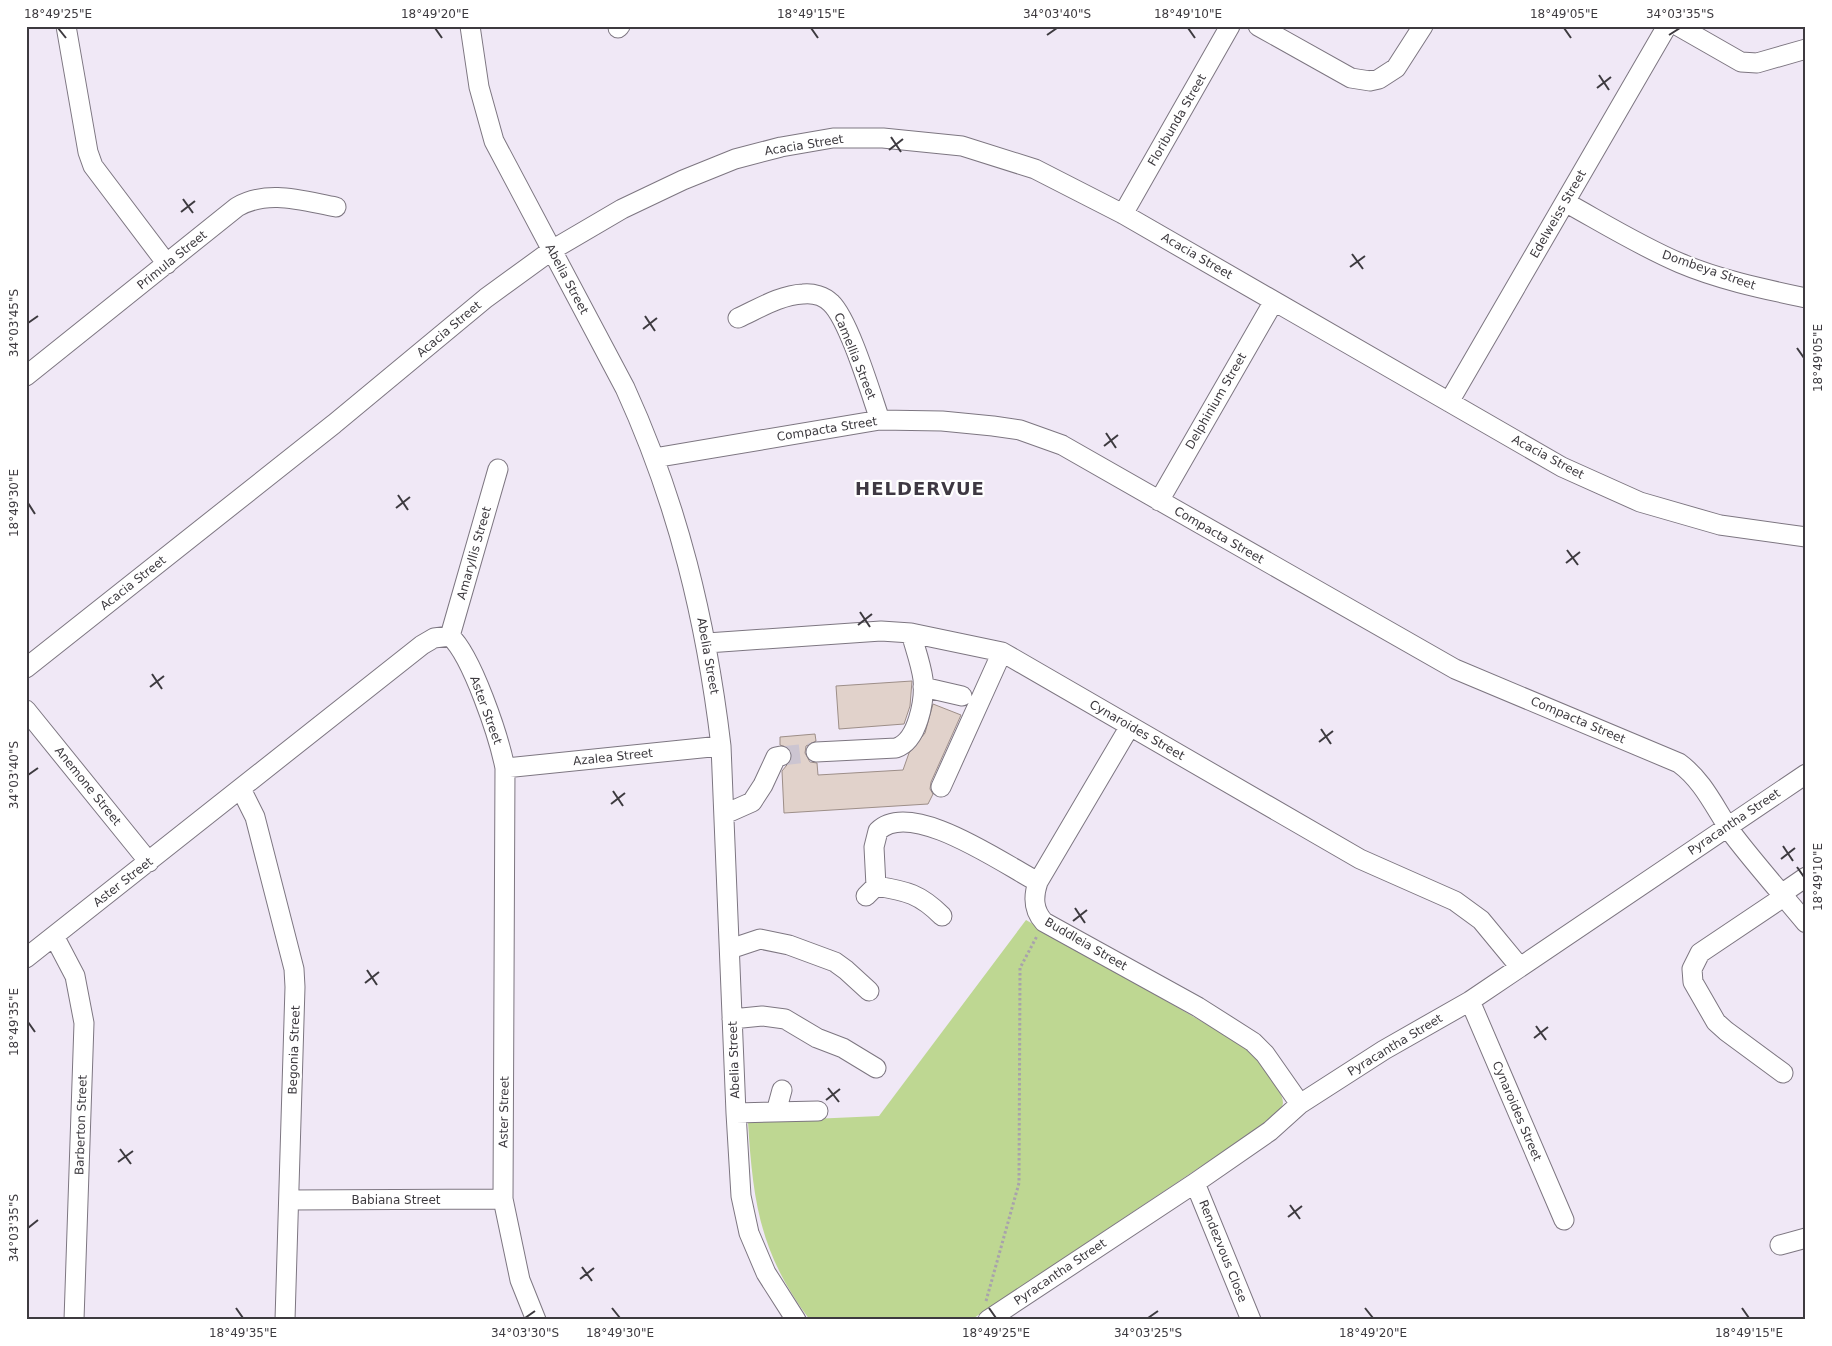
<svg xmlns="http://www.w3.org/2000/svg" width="1832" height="1346" viewBox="0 0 1832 1346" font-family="'DejaVu Sans',sans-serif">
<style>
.green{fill:#bed792}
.building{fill:#e1d2cb;stroke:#9d8e88}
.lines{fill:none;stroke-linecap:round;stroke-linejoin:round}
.minor-tunnel{stroke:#ccc5d1;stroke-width:19;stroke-dasharray:19 9;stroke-linecap:butt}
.minor-casing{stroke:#7d7681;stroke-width:21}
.path{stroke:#a8a2ac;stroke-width:3;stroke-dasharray:2.5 2.5;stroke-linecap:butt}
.minor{stroke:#fff;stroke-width:19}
.ticks{fill:none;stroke:#3d3a3f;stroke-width:2}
.labels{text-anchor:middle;stroke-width:4.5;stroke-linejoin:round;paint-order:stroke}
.street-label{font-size:12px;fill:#3d3a3f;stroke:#fff}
.district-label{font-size:18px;font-weight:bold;letter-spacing:1px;fill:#3e3842;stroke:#fff}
.neatline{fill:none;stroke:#3d3a3f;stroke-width:2}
.ticks-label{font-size:12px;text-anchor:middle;fill:#3d3a3f}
</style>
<rect width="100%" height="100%" fill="#f0e8f6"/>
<path class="green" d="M1026,920L1246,1047C1257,1058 1283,1089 1283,1103C1282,1109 1279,1113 1275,1117L971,1320H810C760,1254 753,1202 748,1122L879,1116Z"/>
<path class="building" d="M912,681L910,706L904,724L839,729L836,686Z
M933,704L961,715L931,782L930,789L933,794L928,804L784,813L782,771L791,760L792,754L789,748L780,745V737L815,734L816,741L806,746L805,753L810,762L817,763L818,775L903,770L909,753L925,733Z"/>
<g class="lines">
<path class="minor-tunnel" d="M781,756L816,752"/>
<defs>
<path id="minor" d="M66,26L88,152L93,166L167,264
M470,26L479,87L494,141L625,388C678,504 706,620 721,746L736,1113L741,1196L749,1233L766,1273L796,1320
M1258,26L1351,78L1370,81L1379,79L1396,68L1423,26
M1678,26L1741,62L1757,63L1806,49
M618,28L620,26
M1565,202C1603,223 1640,246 1680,263C1720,280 1764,289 1806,298
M1123,214L1230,26
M738,318C758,309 780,295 803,294C813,293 824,296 831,303C849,320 871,394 880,420
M26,376L237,207C268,189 303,201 336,207
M1449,402L1667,26
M654,458L880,420L942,421L993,426L1020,430L1062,445L1455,669L1679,763C1705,782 1716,811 1734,836C1757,866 1782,894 1806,923
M1159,501L1274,301
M450,636L498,469
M707,643L881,631L911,633L1002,652L1360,859L1455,901L1481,920L1519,966
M26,668L334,424L486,298L552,250L622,209L683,180L735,159L781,147L833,138H883L962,146L1035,169L1123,214L1562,467L1640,502L1720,525L1806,537
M923,687L962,696
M26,710L149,862
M1130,726L1038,882C1033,897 1033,910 1044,922L1198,1007L1253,1042L1265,1054L1300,1104
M816,752L896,748C918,741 925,700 923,679C921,664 915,648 911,633
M505,768L721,746
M941,787L1002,652
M241,789L255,817L294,969L295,987L285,1320
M725,814L752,802L763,785L776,757L781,756
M876,886C907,891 920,894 942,916
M866,896L876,886L874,847L878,831C911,798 1005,865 1038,882
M54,936L75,976L84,1023L74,1320
M730,949L760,939L789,945L835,962L846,970L869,991
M26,958L422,645L434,638L450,636C472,656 499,737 505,768L503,1199L520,1280L536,1320
M1470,1001L1564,1220
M732,1019L762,1016L785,1019L817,1038L843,1048L876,1068
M1783,1073L1726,1031L1716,1022L1693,982L1692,969L1700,953L1776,902L1790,888L1806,877
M776,1112L782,1090
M736,1113L818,1111
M1195,1183L1251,1320
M289,1200L503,1199
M1780,1245L1806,1238
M988,1320L1195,1183L1270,1131L1300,1104L1384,1050L1470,1001L1806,774"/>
</defs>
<use href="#minor" class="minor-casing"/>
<path class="path" d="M986,1301L1019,1183L1020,968L1037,936"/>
<use href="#minor" class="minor"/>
</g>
<path class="ticks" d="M58,28L66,38M435,28L442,38M811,28L818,38M1188,28L1195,38M1564,28L1571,38M1047,35L1057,28M1669,35L1680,28M1599,75L1609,90M1597,88L1611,77M891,137L901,152M889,150L903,139M183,199L193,213M181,212L195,201M1352,254L1363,269M1350,267L1365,256M645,316L655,331M28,323L38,316M643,329L657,318M1797,348L1804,358M1106,433L1116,448M1104,446L1118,435M398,495L408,510M28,503L35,514M396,508L410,497M1567,550L1578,565M1566,563L1580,552M860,612L870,627M858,625L872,614M152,674L162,689M150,687L164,676M1321,729L1331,744M1319,742L1333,731M28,775L38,768M613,791L623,806M611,804L625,793M1783,846L1793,861M1781,859L1795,848M1797,867L1804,877M1075,908L1085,923M1073,921L1087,910M367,970L377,985M365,983L379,972M28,1022L35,1032M1536,1026L1546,1040M1534,1038L1548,1027M828,1088L839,1102M826,1100L840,1089M120,1149L131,1164M118,1162L133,1151M1290,1205L1300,1219M1288,1217L1302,1206M28,1228L38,1220M582,1267L592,1281M580,1279L594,1268M236,1308L243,1318M612,1308L620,1318M989,1308L996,1318M1365,1308L1373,1318M1742,1308L1749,1318M525,1318L535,1311M1148,1318L1158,1311"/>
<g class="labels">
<g class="street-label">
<text transform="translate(1177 120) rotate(-60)" y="4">Floribunda Street</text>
<text transform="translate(804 145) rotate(-9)" y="4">Acacia Street</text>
<text transform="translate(1558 214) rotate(-60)" y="4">Edelweiss Street</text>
<text transform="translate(1197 256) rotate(30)" y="4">Acacia Street</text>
<text transform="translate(172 260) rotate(-39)" y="4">Primula Street</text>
<text transform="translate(1709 270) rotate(19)" y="4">Dombeya Street</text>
<text transform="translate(567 279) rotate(62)" y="4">Abelia Street</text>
<text transform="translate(449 329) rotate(-40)" y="4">Acacia Street</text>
<text transform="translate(855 356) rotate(68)" y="4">Camellia Street</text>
<text transform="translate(1216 401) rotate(-60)" y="4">Delphinium Street</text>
<text transform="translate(827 429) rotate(-9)" y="4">Compacta Street</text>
<text transform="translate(1548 457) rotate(28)" y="4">Acacia Street</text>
<text transform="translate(1219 535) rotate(30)" y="4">Compacta Street</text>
<text transform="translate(474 553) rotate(-74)" y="4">Amaryllis Street</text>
<text transform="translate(133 583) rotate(-38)" y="4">Acacia Street</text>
<text transform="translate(708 656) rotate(80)" y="4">Abelia Street</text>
<text transform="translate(486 710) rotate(70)" y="4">Aster Street</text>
<text transform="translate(1578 720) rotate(23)" y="4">Compacta Street</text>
<text transform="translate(1137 730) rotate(30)" y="4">Cynaroides Street</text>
<text transform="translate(613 757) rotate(-6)" y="4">Azalea Street</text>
<text transform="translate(88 786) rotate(51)" y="4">Anemone Street</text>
<text transform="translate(1734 822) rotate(-34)" y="4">Pyracantha Street</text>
<text transform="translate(123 882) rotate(-38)" y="4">Aster Street</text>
<text transform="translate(1086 944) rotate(30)" y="4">Buddleia Street</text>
<text transform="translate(1395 1045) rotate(-31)" y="4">Pyracantha Street</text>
<text transform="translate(294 1050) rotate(-88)" y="4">Begonia Street</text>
<text transform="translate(734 1060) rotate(-92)" y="4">Abelia Street</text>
<text transform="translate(1517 1111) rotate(67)" y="4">Cynaroides Street</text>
<text transform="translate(504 1112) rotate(-89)" y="4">Aster Street</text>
<text transform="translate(81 1125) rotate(-88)" y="4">Barberton Street</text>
<text x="396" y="1204">Babiana Street</text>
<text transform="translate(1223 1251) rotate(68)" y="4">Rendezvous Close</text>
<text transform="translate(1060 1272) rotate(-34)" y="4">Pyracantha Street</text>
</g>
<g class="district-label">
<text x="920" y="495">HELDERVUE</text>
</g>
</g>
<rect width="1832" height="1346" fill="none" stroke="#ffffff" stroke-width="55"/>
<rect x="28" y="28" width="1776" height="1290" class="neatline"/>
<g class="ticks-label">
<text x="58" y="18">18°49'25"E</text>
<text x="435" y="18">18°49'20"E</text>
<text x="811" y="18">18°49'15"E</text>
<text x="1057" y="18">34°03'40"S</text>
<text x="1188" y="18">18°49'10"E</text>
<text x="1564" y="18">18°49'05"E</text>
<text x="1680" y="18">34°03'35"S</text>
<text transform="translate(14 323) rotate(-90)" y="4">34°03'45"S</text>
<text transform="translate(1818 358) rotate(-90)" y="4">18°49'05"E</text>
<text transform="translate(14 503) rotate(-90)" y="4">18°49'30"E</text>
<text transform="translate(14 775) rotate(-90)" y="4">34°03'40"S</text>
<text transform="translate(1818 877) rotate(-90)" y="4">18°49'10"E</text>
<text transform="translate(14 1022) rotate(-90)" y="4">18°49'35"E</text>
<text transform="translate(14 1228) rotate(-90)" y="4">34°03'35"S</text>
<text x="243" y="1337">18°49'35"E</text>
<text x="525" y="1337">34°03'30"S</text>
<text x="620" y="1337">18°49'30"E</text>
<text x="996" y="1337">18°49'25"E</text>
<text x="1148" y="1337">34°03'25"S</text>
<text x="1373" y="1337">18°49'20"E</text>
<text x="1749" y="1337">18°49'15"E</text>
</g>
</svg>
